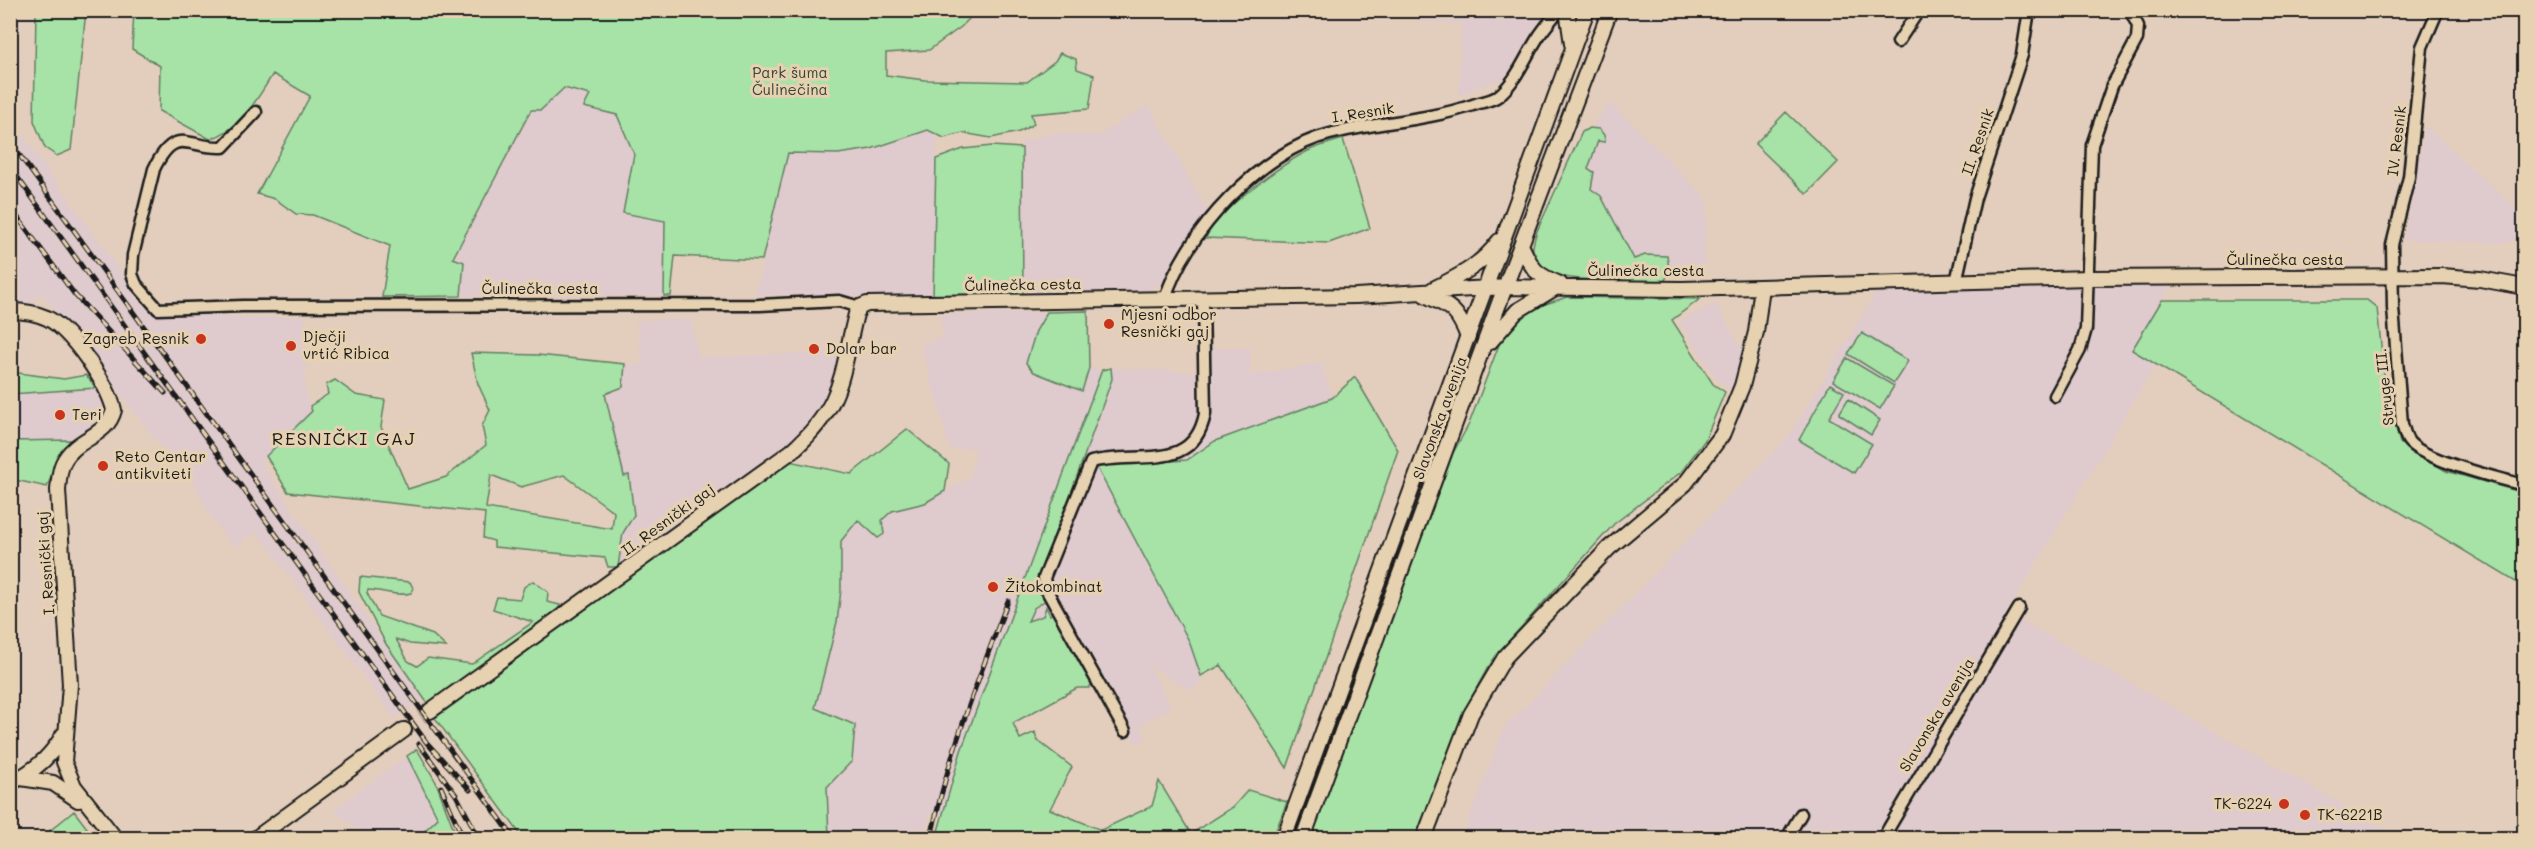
<svg xmlns="http://www.w3.org/2000/svg" width="2535" height="849" viewBox="0 0 2535 849" font-family="Mali,sans-serif">
<style>
.built{fill:#dfcacd}
.green{fill:#a7e2a7;stroke:#627f62;stroke-width:1.5;fill-rule:evenodd}
.lines{fill:none;stroke-linecap:round;stroke-linejoin:round}
.secondary-tunnel{stroke:#bbaa9d;stroke-width:14;stroke-dasharray:14 7;stroke-linecap:butt}
.street-casing{stroke:#1c1c1c;stroke-width:15}
.secondary-casing{stroke:#1c1c1c;stroke-width:18}
.street{stroke:#e6d1b0;stroke-width:10}
.secondary{stroke:#e6d1b0;stroke-width:14}
.rail-casing{stroke:#1c1c1c;stroke-width:5}
.rail{stroke:#e6d1b0;stroke-width:3;stroke-dasharray:9;stroke-linecap:butt}
.poi-dot{fill:#c8321e;stroke:#e6d1b0;stroke-width:2}
.labels{text-anchor:middle;stroke-width:6;stroke-linejoin:round;paint-order:stroke}
.park-label{font-size:15px;fill:#384438;stroke:#e6d1b0}
.street-label{font-size:15px;fill:#1c1c1c;stroke:#e6d1b0}
.poi-label{font-size:15px;fill:#1c1c1c;stroke:#e6d1b0;text-anchor:start}
.quarter-label{font-size:18px;letter-spacing:1.5px;fill:#1c1c1c;stroke:#e6d1b0}
</style>
<rect width="100%" height="100%" fill="#e3cebd"/>
<filter id="ink" filterUnits="userSpaceOnUse"><feTurbulence type="fractalNoise" baseFrequency=".0167" numOctaves="2"/><feDisplacementMap in="SourceGraphic" scale="12" xChannelSelector="R" yChannelSelector="G"/><feConvolveMatrix kernelMatrix="1 2 1 2 8 2 1 2 1" color-interpolation-filters="sRGB"/></filter>
<g filter="url(#ink)">
<path class="built" d="M1416,11H1568L1541,46L1514,91L1500,79L1459,95L1461,24L1420,21Z
M564,87L591,95L584,107L617,115L634,154L624,212L665,220L664,296H461L464,262L453,259L531,110H541Z
M1610,102L1707,199L1704,279L1559,270L1589,132Z
M1148,105L1208,212L1196,227L1163,283L1152,286L1150,290L1023,295L1022,141L1055,133L1098,136Z
M10,118L151,313L258,318L305,316L306,395L312,411L260,462L423,699L394,718L256,531L234,548L211,517L187,469L160,445L42,294L27,304L11,303Z
M2425,126L2524,216V240L2500,243L2404,240Z
M928,130L937,134L933,297L755,295L788,153L838,154L871,149Z
M2115,285L2170,286L2132,350L2155,365L2007,612L2386,830L2381,838H1462L1504,728L1789,436L1876,293Z
M1716,303L1739,346L1745,350L1732,390L1717,380L1680,321Z
M1047,312L1036,331L1081,390L1089,368L1102,370L961,751L942,815L930,814L924,838H829L826,787L852,761L815,708L837,622L841,590V540L858,520L885,528L882,520L892,511L925,503L969,478L977,448L950,449L921,345L944,336L940,314Z
M691,319L699,357L820,353L819,346L842,344L835,378L826,399L814,419L798,435L618,567L623,533L634,515L629,475L624,476L605,394L623,386L625,364L642,365L637,320Z
M1208,348H1251L1250,375L1321,363L1332,398L1215,441L1187,460L1101,463L1189,641L1203,682L1189,690L1150,666L1171,708L1140,725L1147,738L1137,744L1132,736L1123,740L1094,681L1046,608L1043,616L1028,622L1040,587L1041,576L1112,379L1111,368L1197,372Z
M96,388L104,400L106,414L103,420L72,445L71,440L11,441V394Z
M407,756L438,818L417,838H368L333,810Z"/>
<path class="green" d="M134,10H978L961,27L929,50L886,53V75L925,80L1027,82L1055,61L1060,53L1076,59L1077,69L1094,75L1089,109L1031,114L1034,124L1019,132L991,138L963,133L944,138L928,130L871,149L838,154L788,153L762,260L675,256L671,296H664L665,221L623,213L634,154L617,115L584,107L590,95L564,88L541,110H531L453,258L464,262L461,296L382,297L390,246L313,215L296,214L275,199L257,194L310,96L273,74C256,100 242,129 210,139L159,111L160,66L132,49Z
M36,11H86L71,150L57,156L45,148L34,121Z
M1786,112L1838,162L1807,194L1755,144Z
M1589,128L1599,129L1604,135L1605,142L1598,141L1588,169L1594,172L1591,189L1601,196L1634,259L1645,255L1667,256L1670,273L1664,281C1639,281 1556,284 1539,267C1529,256 1533,243 1537,231L1582,132Z
M1343,139L1370,228L1329,243L1206,238C1214,212 1286,161 1312,149C1322,145 1333,142 1343,139Z
M992,146L1022,148L1023,295L933,297L936,159L963,149Z
M1567,297L1700,299L1672,320L1713,384L1725,392L1705,440L1681,472L1614,524L1507,643L1487,669L1464,711L1416,838H1311L1453,453L1469,424L1500,342L1527,310Z
M2162,300H2367L2377,308L2386,391L2400,443L2446,471L2524,493V587L2132,350Z
M1088,311L1089,368L1082,391L1034,372L1026,363L1036,331L1047,312Z
M11,322V372L64,379L86,375L96,388L11,394Z
M1862,333L1908,361L1894,383L1848,354Z
M471,353L538,355L625,364L623,387L605,394L624,476L629,475L634,515L623,533L618,567H608L605,558L494,547V541L483,538L485,513L288,492L266,456L312,411L310,406L328,394L326,385L335,380L356,395L385,400L381,427L408,489L446,477L486,445L482,426L490,410L478,384ZM491,475L521,487L564,475L614,512L612,529L486,508Z
M1847,358L1894,386L1880,409L1833,381Z
M1111,368L1112,379L1041,576L1040,587L1046,600L1034,608L1028,621L1043,616L1046,607L1050,615L1053,613L1094,681L1089,688H1077L1013,723L1020,739L1035,732L1037,740L1072,767L1050,809L1101,830L1152,806L1159,781L1191,834L1233,807L1248,790L1287,802L1273,838H936L961,751L1102,370Z
M1355,377L1398,450L1287,768L1221,665L1201,676L1189,641L1096,466L1187,460L1215,441L1332,398Z
M1830,384L1844,392L1829,418L1872,444L1854,473L1799,440Z
M1848,399L1880,420L1871,435L1839,414Z
M907,429L949,464L945,491L925,503L892,511L882,520L884,534L878,538L858,520L841,541V590L837,622L815,708L855,725L852,761L827,787L829,838H523L435,718L789,461L851,474Z
M71,440L72,445L56,463L47,487L15,480L11,502L10,441Z
M360,577L410,582L413,588L411,593C397,597 383,590 368,590L367,593L379,616L433,635L446,647L410,644L396,639L408,661L417,666L428,658L472,664L533,622L493,609L497,597L520,599L524,587L533,581L548,592L547,602L560,605L555,614L428,704L386,644L359,592Z
M417,749L436,782L457,838H417L438,818L407,756Z
M74,811L87,828L74,838H41Z"/>
<g class="lines">
<path class="secondary-tunnel" d="M404,730L430,711"/>
<defs>
<path id="street" d="M2438,10L2422,47L2409,177L2392,245L2393,308L2402,424C2404,429 2405,437 2409,442C2424,460 2500,479 2524,485
M1898,42L1919,10
M256,112L223,147C188,149 176,124 154,169L133,255L132,274L136,284L158,309L243,306L759,305L839,301L860,307
M1956,282L1975,198L2022,55L2029,10
M1165,299C1184,234 1262,150 1330,134C1377,122 1426,121 1473,105C1480,102 1492,101 1498,96C1517,81 1526,55 1539,36C1545,27 1552,19 1559,10
M2055,396L2080,350L2086,329L2092,145L2112,86L2137,39L2138,26L2130,10
M1125,731L1046,589L1044,578L1091,462C1137,450 1193,474 1205,414L1203,299
M1787,838L1801,814
M1883,838L2019,608"/>
<path id="secondary" d="M1567,10L1572,44
M1521,245C1533,270 1534,274 1560,284
M1433,289C1458,277 1483,264 1499,241
M1425,295C1451,307 1457,309 1468,337
M10,311C22,311 36,313 47,318C71,330 108,384 114,410C107,438 75,437 63,463C59,471 59,481 58,490L70,685L64,762L74,786L115,838
M1490,342L1517,311L1555,288
M430,711L792,451C845,403 840,377 856,314L860,307L867,304L1356,296L1505,287L1682,289L2089,278L2442,276L2480,279L2524,287
M21,778L53,783L78,800
M10,783C33,772 51,757 63,735
M256,838L404,730
M1284,838L1587,10
M1303,838L1505,287L1610,10
M1424,838L1471,714L1505,657L1609,548L1685,484L1722,435L1742,386L1756,332L1762,287"/>
</defs>
<use href="#street" class="street-casing"/>
<use href="#secondary" class="secondary-casing"/>
<use href="#street" class="street"/>
<use href="#secondary" class="secondary"/>
<defs>
<path id="rail" d="M10,142L514,838
M10,167L427,743L470,790
M10,207L75,295L165,393
M419,744L456,795L479,838
M441,787L463,838
M931,838C948,756 978,679 1008,601"/>
</defs>
<use href="#rail" class="rail-casing"/>
<use href="#rail" class="rail"/>
</g>
</g>
<g class="poi-dot">
<circle cx="1109" cy="324" r="6"/>
<circle cx="201" cy="339" r="6"/>
<circle cx="291" cy="346" r="6"/>
<circle cx="814" cy="349" r="6"/>
<circle cx="60" cy="415" r="6"/>
<circle cx="103" cy="466" r="6"/>
<circle cx="993" cy="587" r="6"/>
<circle cx="2284" cy="804" r="6"/>
<circle cx="2305" cy="815" r="6"/>
</g>
<g class="labels">
<g class="park-label">
<text x="790" y="78">Park šuma<tspan x="790" dy="17">Čulinečina</tspan></text>
</g>
<g class="street-label">
<text transform="translate(1363 113) rotate(-9)" y="5">I. Resnik</text>
<text transform="translate(2397 141) rotate(-83)" y="5">IV. Resnik</text>
<text transform="translate(1978 142) rotate(-71)" y="5">II. Resnik</text>
<text x="2285" y="265">Čulinečka cesta</text>
<text x="1646" y="276">Čulinečka cesta</text>
<text transform="translate(1023 285) rotate(-1)" y="5">Čulinečka cesta</text>
<text x="540" y="294">Čulinečka cesta</text>
<text transform="translate(2385 387) rotate(-96)" y="5">Struge III.</text>
<text transform="translate(1440 418) rotate(-70)" y="5">Slavonska avenija</text>
<text transform="translate(668 520) rotate(-36)" y="5">II. Resnički gaj</text>
<text transform="translate(46 563) rotate(-94)" y="5">I. Resnički gaj</text>
<text transform="translate(1937 715) rotate(-59)" y="5">Slavonska avenija</text>
</g>
<g class="poi-label">
<text x="1121" y="320">Mjesni odbor<tspan x="1121" dy="17">Resnički gaj</tspan></text>
<text x="303" y="342">Dječji<tspan x="303" dy="17">vrtić Ribica</tspan></text>
<text x="189" y="344" text-anchor="end">Zagreb Resnik</text>
<text x="826" y="354">Dolar bar</text>
<text x="72" y="420">Teri</text>
<text x="115" y="462">Reto Centar<tspan x="115" dy="17">antikviteti</tspan></text>
<text x="1005" y="592">Žitokombinat</text>
<text x="2272" y="809" text-anchor="end">TK-6224</text>
<text x="2317" y="820">TK-6221B</text>
</g>
<g class="quarter-label">
<text x="344" y="445">RESNIČKI GAJ</text>
</g>
</g>
<rect width="2535" height="849" fill="none" stroke="#e6d1b0" stroke-width="36"/>
<rect x="18" y="18" width="2499" height="813" fill="none" stroke="#1c1c1c" stroke-width="2" filter="url(#ink)"/>
</svg>
